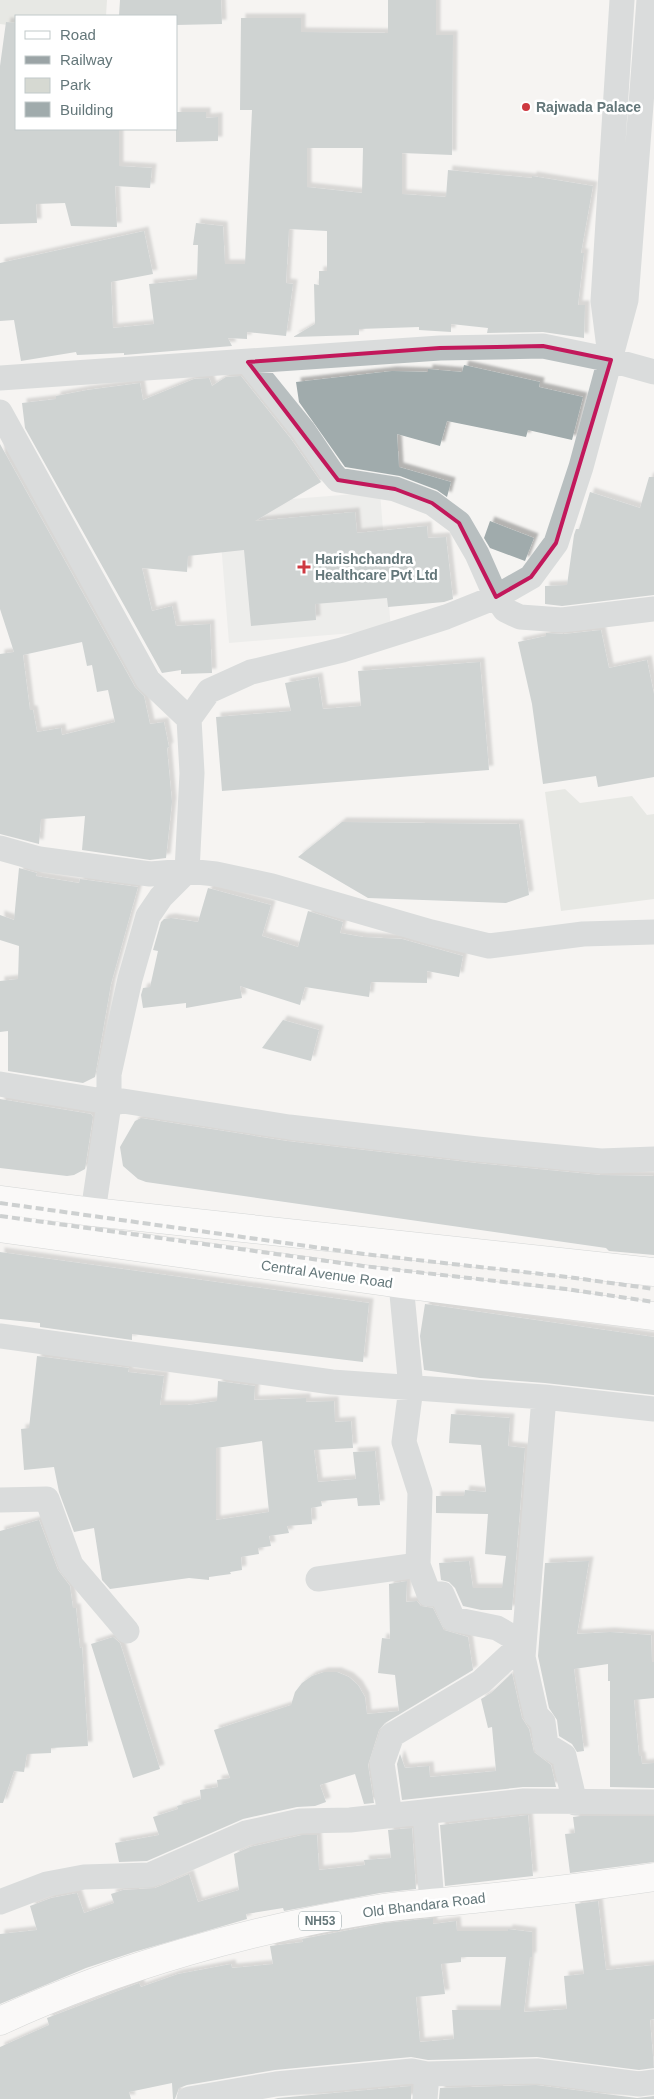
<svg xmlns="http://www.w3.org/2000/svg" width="654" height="2099" viewBox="0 0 654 2099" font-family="Helvetica,sans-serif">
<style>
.built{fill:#e3e4e2}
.green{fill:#d6d9d2}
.building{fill:#a0abac;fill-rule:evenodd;filter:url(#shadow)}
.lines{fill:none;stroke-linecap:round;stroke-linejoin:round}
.primary-casing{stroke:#adb3b4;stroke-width:29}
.trunk-casing{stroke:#afb4b5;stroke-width:29}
.minor{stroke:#b8bfc0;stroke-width:25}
.primary{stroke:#fff;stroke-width:28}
.trunk{stroke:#fff;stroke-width:28}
.rail{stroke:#9ba4a6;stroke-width:4;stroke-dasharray:8 4;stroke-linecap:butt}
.marked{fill:none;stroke:#c2185b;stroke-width:4;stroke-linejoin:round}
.poi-dot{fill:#ce3941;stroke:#fff;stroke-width:2}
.labels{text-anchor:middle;stroke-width:5;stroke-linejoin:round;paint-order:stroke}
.shield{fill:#fff;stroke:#92a0a2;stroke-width:1}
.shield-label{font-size:12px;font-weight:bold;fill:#64777a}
.poi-label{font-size:14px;font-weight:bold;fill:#64777a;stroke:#fff;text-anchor:start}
.street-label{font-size:14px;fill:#64777a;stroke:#fff}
</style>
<defs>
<filter id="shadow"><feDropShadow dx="4.5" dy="-4.5" stdDeviation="1" flood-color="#0004"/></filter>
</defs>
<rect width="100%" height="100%" fill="#f5f4f2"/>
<path class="built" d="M380,492L391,630L229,643L218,505Z"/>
<path class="green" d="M0,0H107L106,16H16V26L0,24Z
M565,789L580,803L632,796L647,815L654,814V899L561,911L545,792Z"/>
<path class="building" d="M120,0H221L222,24L176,25V16H119Z
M388,0H436V35H453L452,155L402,153V194L446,197L448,170L532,178V176L593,186L581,253H584L578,305H585L584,338L543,332L487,333L488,328L451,324V332L419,330V327L359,329V335L293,337L315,324L314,284L319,285V271H327V231L289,229L286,283L293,284L286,336L247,332V339L228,338L232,346L124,355V353L77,355L76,352L21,361L14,320L0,321V263L144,231L153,274L111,282L113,328L154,324L149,284L197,279L198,245H193L196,223L223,226L225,264H245L252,110H240L241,18H301V32L388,33ZM307,148H363L362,193L307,187Z
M6,22L16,23V129H119V166L152,168L150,188L115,186L117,227L71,226L65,203L36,204L37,223L0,224V66Z
M176,112H206V118L218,117V141L176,142Z
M464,365L540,382L539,387L583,397L572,440L528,430L526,437L447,421L440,446L397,434L399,467L451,482L447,497L437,490L400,476L345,467L299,402L296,382L392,371L428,372V369L462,372Z
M241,376L291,439L321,482L255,521L355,512L357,533L427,526L428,538L446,537L453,599L444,602L388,607L387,598L315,604L316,620L251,626L244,550L188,556L187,572L142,568L152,611L172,606L176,626L210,624L212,673L181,674V670L162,673L25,428L22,403L56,399V396L87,390L140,383L143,400L194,379L209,378L212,386L226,377Z
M0,444L135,687L144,696L150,724L164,722L169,747L167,748L172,802L166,858L150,860L82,850L85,816L41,819L39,844L0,834V654L14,652L0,609ZM82,642L87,666L92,665L97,692L108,690L115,722L62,735L61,728L37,732L33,710H30L23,655Z
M649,477H654V595L562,606L545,604V586L567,585L574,535L576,529H579L590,492L640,508Z
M490,521L534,538L525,561L490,548L484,538Z
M601,630L609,668L647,660L654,694V777L598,787L596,776L543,784L532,704L518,642L546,636V633L564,634Z
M480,662L489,770L222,791L216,717L291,711L285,683L318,677L323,709L361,706L358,671Z
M342,822L519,824L529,895L506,903L368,898L298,857Z
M19,868L37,873L36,876L79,883L80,879L138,887L111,984L95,1077L83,1083L8,1071V1031L0,1032V981L18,979L19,946L0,940V915L14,920Z
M208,888L271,905L262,936L298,947L308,911L343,922L340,933L363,937L402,939L463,956L459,977L427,971V983L371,982L369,997L305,987L300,1005L240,986L242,998L186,1008V1003L143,1008L141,995L143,988L150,987L158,951L153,950L161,922L164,919L171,918L198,922Z
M283,1020L319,1030L311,1061L262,1048Z
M0,1099L91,1114L93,1117L85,1169L74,1175L67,1176L0,1168Z
M141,1118L287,1141L476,1163L600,1175L654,1176V1255L609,1251L606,1248L146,1182L138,1179L123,1166L120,1147L135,1121Z
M0,1252L369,1303L363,1362L132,1334V1340L40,1327V1323L0,1319Z
M425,1304L654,1337V1395L545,1383L480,1378L424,1370L420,1336Z
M37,1356L129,1368L128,1372L164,1376L160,1405H188L217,1401L218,1381L255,1386L254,1400L306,1398V1402L334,1401L335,1422L351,1421L353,1448L314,1450L318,1482L356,1479L353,1452L375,1451L380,1505L358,1506L357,1498L321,1501L322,1506L311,1508L312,1524L287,1526L289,1533L269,1536L271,1546L258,1548L259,1554L241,1557L242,1570L230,1572L231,1574L209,1577V1580L189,1578L110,1589L102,1580L94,1528L74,1532L59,1492L54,1467L24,1470L21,1429L29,1428ZM262,1441L269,1512L216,1520V1448Z
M451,1414L510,1418L508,1446L525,1448L512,1610H481L463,1606L455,1588L449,1582L441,1580L439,1563L469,1561L473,1588H502L506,1556L485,1554L488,1514L436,1513V1496H464L465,1490L486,1492L481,1445L449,1443Z
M39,1520L58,1570L70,1586L73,1608H76L80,1648L82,1647L88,1746L51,1748V1753L27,1754L24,1772L14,1771L3,1803H0V1531Z
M589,1561L577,1634L610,1632L651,1635L652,1662H654V1698L634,1700L639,1756H641L642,1764L654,1763V1788L610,1787V1681H608V1664L574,1669L584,1751L577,1752L572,1744L559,1736L557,1720L549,1708L538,1656L545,1563Z
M407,1581L406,1602L417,1601L421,1606L433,1608L444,1630L468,1637L473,1670L385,1723L379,1730L368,1765L374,1803L364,1804L355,1774L320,1785L326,1802L315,1806L297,1807L243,1819L147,1861L119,1862L115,1843L159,1835L153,1817L178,1809L177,1806L201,1799L200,1790L218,1787L217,1780L230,1778L214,1730L291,1705L295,1692L302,1683L312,1676L324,1672H337L349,1677L358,1685L365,1697L367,1714L399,1711L395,1675L378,1673L382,1638L390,1639L389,1584Z
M113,1637L120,1643L160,1769L133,1778L91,1644Z
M512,1673L522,1718L529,1729L534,1752L551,1765L556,1787H523L402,1800L397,1764L400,1754L405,1768L429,1766L430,1777L496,1771L492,1727L488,1728L481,1699L491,1693Z
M528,1815L533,1876L445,1886L440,1825Z
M581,1816H654V1862L570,1873L565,1834L575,1833L573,1817Z
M412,1828L416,1889L380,1893L284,1911L283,1908L246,1914L247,1919L134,1952L86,1968L0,2004V1934L37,1930L30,1906L51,1898L77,1893L84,1913L114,1903L111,1894L123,1890L155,1888L189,1874L198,1902L239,1890L234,1854L250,1847L302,1835H317L319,1870L365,1865L364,1860L391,1858L388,1830Z
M598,1901L606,1970L654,1965V2019L650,2020L654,2068L639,2070L537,2057L428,2060L411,2057L275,2070L187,2085L179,2088L175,2099H173L172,2083L129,2092L131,2099H0V2047L49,2025L47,2018L139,1983L141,1987L178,1974L231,1964L232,1968L273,1964L270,1946L303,1942L302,1939L385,1923L433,1918V1924L456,1921L457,1931H508V1929L532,1932V1957H530L524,2012L567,2009L564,1976L584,1974L575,1904ZM461,1957H506L500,2010H452L454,2039L420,2042L416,1997L445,1994L441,1964L461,1962Z
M536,2085L637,2098L654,2096V2099H439L440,2088Z
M411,2086V2099H274L278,2098Z"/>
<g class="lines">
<defs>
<path id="primary" d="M0,1200L93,1212L654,1272
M0,1228L401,1284L654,1316"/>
<path id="trunk" d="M0,2021C119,1966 254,1928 383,1908C413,1904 444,1902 474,1899C534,1893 594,1886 654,1877"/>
</defs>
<use href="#primary" class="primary-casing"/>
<use href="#trunk" class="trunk-casing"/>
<path class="minor" d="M609,348L603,301L622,0
M248,362L303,430L332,473L338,480L395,489L432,503L459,523L477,554L496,597L505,610L520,617L562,620L654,609
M0,378L440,348L543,346L611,360L654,372
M0,412L148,680L189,719
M0,848L39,859L150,874L187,871L216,874L272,886L431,932L489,946L583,934L654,932
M0,1084L109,1102
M109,1104V1074L130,979L148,916L161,897L187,871L192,773L189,719L209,691L251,672L342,650L446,617L496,597L531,577L556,543L581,467L626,300L649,0
M93,1212L109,1104L123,1101L289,1127L477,1149L601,1161L654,1159
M0,1336L332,1382L544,1397L654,1409
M544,1397L523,1657L536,1715L543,1722L546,1745L564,1756L575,1803
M0,1500L47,1499L71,1565L127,1631
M318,1579L418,1565L420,1492L404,1442L411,1388L401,1284
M425,1813L432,1903
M390,1816L382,1763L392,1735L481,1682L523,1643L497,1628L453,1619L442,1594H429L418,1565
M0,1902L47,1884L84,1877L150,1875L246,1833L300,1821L350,1820L524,1801L654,1802
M189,2099L276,2084L412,2071L427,2074L537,2071L639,2084L654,2082
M425,2099L427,2074"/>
<use href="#primary" class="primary"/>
<use href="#trunk" class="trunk"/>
<path class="rail" d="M0,1203L364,1254L568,1277L654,1289
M0,1216L363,1266L566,1289L654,1302"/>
</g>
<path d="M0 0H654V2099H0ZM543,346L611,360L556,543L531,577L496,597L459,523L432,503L395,489L338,480L248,362L440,348Z" fill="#f5f4f2" fill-opacity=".55" fill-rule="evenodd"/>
<path class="marked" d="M543,346L611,360L556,543L531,577L496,597L459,523L432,503L395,489L338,480L248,362L440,348Z"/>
<g class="poi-dot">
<circle cx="526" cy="107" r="5"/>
<path d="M301.5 559.5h5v5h5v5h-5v5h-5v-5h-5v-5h5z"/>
</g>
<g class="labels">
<rect class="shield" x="299" y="1911.5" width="42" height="19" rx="4"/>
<g class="shield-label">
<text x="320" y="1925">NH53</text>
</g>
<g class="poi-label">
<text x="536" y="112">Rajwada Palace</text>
<text x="315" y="564">Harishchandra<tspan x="315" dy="16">Healthcare Pvt Ltd</tspan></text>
</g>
<g class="street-label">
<text transform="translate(327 1274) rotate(8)" y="5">Central Avenue Road</text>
<text transform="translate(424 1905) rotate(-7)" y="5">Old Bhandara Road</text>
</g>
</g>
<rect x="15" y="15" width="162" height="115" fill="#ffffff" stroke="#c1c9ca"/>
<rect x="25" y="31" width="25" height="8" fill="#ffffff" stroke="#c1c9ca"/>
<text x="60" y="40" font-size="15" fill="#64777a">Road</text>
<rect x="25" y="56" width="25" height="8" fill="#9ba4a6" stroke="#c1c9ca"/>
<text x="60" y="65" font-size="15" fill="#64777a">Railway</text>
<rect x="25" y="78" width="25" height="15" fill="#d6d9d2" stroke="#c1c9ca"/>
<text x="60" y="90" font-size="15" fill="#64777a">Park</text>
<rect x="25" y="102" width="25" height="15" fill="#a0abac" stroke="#c1c9ca"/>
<text x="60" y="115" font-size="15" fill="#64777a">Building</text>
</svg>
